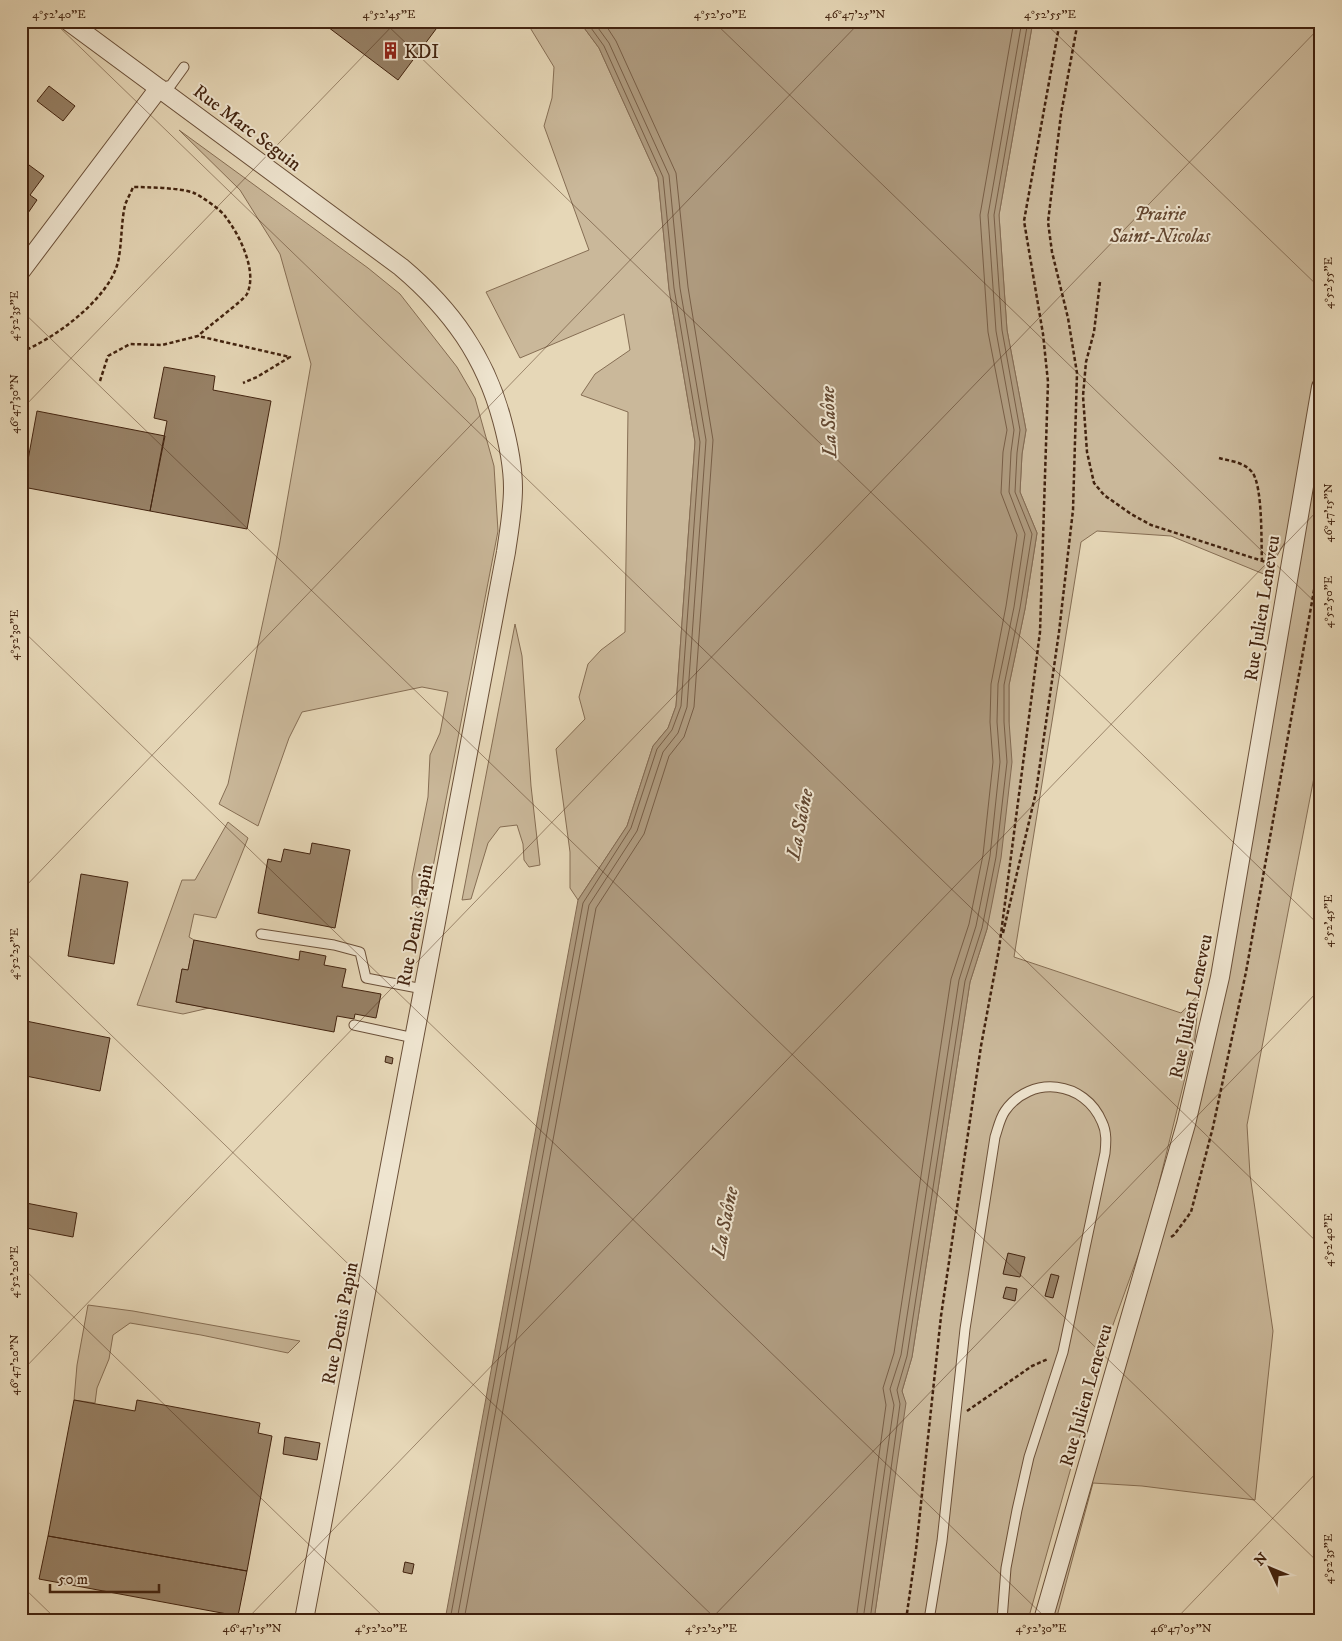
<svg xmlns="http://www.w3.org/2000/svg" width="1342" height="1641" viewBox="0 0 1342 1641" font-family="'IM FELL DW Pica',serif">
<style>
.green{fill:#cab89a;stroke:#866e54}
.water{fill:#ae9a7e;stroke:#836a52}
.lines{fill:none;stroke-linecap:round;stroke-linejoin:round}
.shore{stroke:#785e46;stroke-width:1}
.building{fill:#978166;stroke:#42230f}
.lane-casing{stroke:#6b5039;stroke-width:11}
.street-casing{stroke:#6b5039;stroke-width:20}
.path{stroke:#42230f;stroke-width:2.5;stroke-dasharray:4 2.5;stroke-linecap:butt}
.lane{stroke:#efe5d0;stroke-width:9}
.street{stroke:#efe5d0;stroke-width:18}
.ticks{fill:none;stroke:#42230f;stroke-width:1;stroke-opacity:0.45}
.labels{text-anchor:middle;stroke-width:4;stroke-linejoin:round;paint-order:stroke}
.poi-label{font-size:19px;fill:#42230f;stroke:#efe5d0;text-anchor:start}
.street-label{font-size:19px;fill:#42230f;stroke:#efe5d0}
.park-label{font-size:19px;font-style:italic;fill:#644832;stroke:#efe5d0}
.water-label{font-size:20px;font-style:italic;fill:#624730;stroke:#efe5d0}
.neatline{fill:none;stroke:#42230f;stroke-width:2}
.ticks-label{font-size:12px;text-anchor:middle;fill:#42230f}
</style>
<rect width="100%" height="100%" fill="#e6d7b7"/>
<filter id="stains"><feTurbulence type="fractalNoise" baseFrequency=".004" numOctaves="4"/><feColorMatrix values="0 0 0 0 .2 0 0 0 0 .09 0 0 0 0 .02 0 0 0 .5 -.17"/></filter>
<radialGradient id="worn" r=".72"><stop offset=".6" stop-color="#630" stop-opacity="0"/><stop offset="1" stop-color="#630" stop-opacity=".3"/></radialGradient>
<path class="green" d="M526,21H579L599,48L658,178L669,289L695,442L676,706L668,728L653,746L627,826L578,900L570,888V852L556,749L585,719L579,697L588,664L601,650L625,632L628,412L581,395L595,374L630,350L624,314L520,358L486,292L589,250L544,126L552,98L554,67Z
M1033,21H1321V353L1289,535L1266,575L1171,536L1097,531L1081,542L1014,957L1181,1013L1199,994L1195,1037L1148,1228L1105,1347L1028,1620H874L905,1403L902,1391L912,1357L970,982L987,929L1009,721V685L1025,609L1037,533L1020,492L1022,454L1026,430L1007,330L999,215Z
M179,130L368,268L400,294L457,367L475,398L494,466L498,531L426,903L418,908L412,900V877L428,797L430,755L440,733L448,692L422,687L302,712L289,738L258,826L219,804L228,784L279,547L311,364L280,254L240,190Z
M1321,443V741L1247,1125L1250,1175L1273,1331L1255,1500L1142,1486L1093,1483L1056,1620H1051L1157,1253L1288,624Z
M515,624L522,656L531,786L540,865L529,867L524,860L523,844L517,825L500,827L488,843L471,899L462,900Z
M228,822L248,838L216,918L194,914L189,937L194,940L188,970L182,969L176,1002L209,1008L183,1014L137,1005L182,880H195Z
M88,1305L133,1311L300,1341L288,1353L201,1335L130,1323L113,1335L109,1359L97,1388L95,1403L74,1400L77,1365Z"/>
<path class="water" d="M579,21H1033L999,215L1007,330L1026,430L1022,454L1020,492L1037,533L1025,609L1009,685V721L1012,762L1001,858L987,929L970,982L912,1357L902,1391L906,1403L874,1620H445L578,900L627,826L653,746L668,728L676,706L695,442L669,289L658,178L599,48Z"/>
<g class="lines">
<path class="shore" d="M450,1620L583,903L631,828L657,749L672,730L681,706L700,442L674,288L663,177L604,46L586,21
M457,1620L589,905L637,831L663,752L678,733L687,707L706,440L680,288L669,175L609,43L593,21
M464,1620L596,908L644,834L669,756L684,737L694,707L713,440L688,287L676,173L616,41L603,21
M856,1620L886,1405L883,1388L894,1353L951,979L969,924L983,855L993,762L990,722L991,684L1006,606L1017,535L1001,493L1003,452L1007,430L988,332L980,215L1014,21
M863,1620L894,1405L890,1389L901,1355L959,980L976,926L990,856L1000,762L997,722L998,684L1014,607L1025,534L1009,492L1011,452L1014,430L996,331L988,215L1022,21
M870,1620L900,1404L897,1390L907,1356L965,981L982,928L996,857L1007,762L1004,722V685L1020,608L1032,534L1015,492L1017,453L1020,430L1002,330L994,215L1028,21"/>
</g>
<path class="building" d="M320,21H442L398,80Z
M49,86L75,106L63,121L37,101Z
M29,165L44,176L30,195L37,200L28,213L21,208V176Z
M164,367L215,376L213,390L271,401L247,529L150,511L167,421L154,418Z
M37,411L165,436L150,511L23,487Z
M312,843L350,850L335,928L258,913L268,859L281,862L284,849L310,854Z
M81,874L128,882L114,964L68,956Z
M194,940L299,960L300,951L326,956L324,965L346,969L342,987L381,994L376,1018L355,1014L354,1019L337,1016L334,1032L176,1002L182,969L188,970Z
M21,1020L110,1038L100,1091L21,1075Z
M386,1056L393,1058L392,1064L385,1062Z
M21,1202L77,1213L73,1237L21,1227Z
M1008,1253L1025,1257L1020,1277L1003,1274Z
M1051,1274L1059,1276L1053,1298L1045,1296Z
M1006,1287L1017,1289L1015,1301L1003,1298Z
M74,1400L135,1411L137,1400L260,1423L258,1433L272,1436L247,1571L48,1536Z
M285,1437L320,1443L317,1460L283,1454Z
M48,1536L247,1571L238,1616L39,1579Z
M405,1562L414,1564L412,1574L403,1572Z"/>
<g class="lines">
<defs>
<path id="lane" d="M159,88L171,85L184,67
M261,934L334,945L360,952L366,978L423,989
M354,1025L414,1038
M929,1620L942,1541L965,1329L995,1137C998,1128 1000,1118 1005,1111C1031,1074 1085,1081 1102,1122C1107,1132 1106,1143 1105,1153L1063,1352L1029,1457L1017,1510L1006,1568L1002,1620"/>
<path id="street" d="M68,21L401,267C452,310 485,357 502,420C508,442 513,465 513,488C513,510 509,531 506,552L304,1620
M21,271L159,88
M1043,1620L1186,1124L1220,977L1321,387"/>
</defs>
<use href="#lane" class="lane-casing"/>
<use href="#street" class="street-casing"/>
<path class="path" d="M1100,282L1094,332L1086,362L1083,396L1087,452L1094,483L1104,495L1131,514L1151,525L1275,565
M21,352C54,339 109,299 118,262C122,243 121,223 125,205C127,199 131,193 133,187C147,187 183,188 194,193C201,196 221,210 225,216C239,234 258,271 247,294C243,301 207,327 198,336
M100,381L108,356L130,344L162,345L198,336L290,357L257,377L243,383
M1219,458C1230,461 1244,462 1252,472C1263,486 1261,542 1262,562
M1003,933L1036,792L1059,632L1073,510L1077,373L1068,318L1052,252L1048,222L1061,114L1078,21
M1171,1237L1174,1235L1191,1212L1213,1127L1246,972L1321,551
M967,1411L1032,1366L1048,1359
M906,1620L916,1550L941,1316L981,1046L999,949L1040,632L1048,382L1043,334L1024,221L1060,21"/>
<use href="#lane" class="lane"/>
<use href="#street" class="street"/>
</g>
<path class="ticks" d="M53,21L1321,1246M383,21L1321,927M713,21L1321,608M1043,21L1321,289M21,310L1321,1565M21,410L397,21M21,629L1048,1620M21,891L861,21M21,948L717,1620M21,1266L387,1620M21,1372L1321,26M21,1585L57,1620M246,1620L1321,507M710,1620L1321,988M1175,1620L1321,1468"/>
<defs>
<symbol id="building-bare" viewBox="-9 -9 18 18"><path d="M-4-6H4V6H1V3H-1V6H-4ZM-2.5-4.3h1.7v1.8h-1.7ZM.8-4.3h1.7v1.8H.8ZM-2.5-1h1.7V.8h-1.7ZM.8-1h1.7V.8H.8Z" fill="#8f2418" stroke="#efe5d0" stroke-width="2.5" paint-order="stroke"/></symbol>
</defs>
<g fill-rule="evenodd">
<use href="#building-bare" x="378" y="38" width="25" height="25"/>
</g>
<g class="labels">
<g class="poi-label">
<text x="404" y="58">KDI</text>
</g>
<g class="street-label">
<text transform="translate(248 127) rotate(37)" y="7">Rue Marc Seguin</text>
<text transform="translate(1261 608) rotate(-81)" y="7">Rue Julien Leneveu</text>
<text transform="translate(414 925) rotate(-79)" y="7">Rue Denis Papin</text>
<text transform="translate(1190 1006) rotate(-78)" y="7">Rue Julien Leneveu</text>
<text transform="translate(339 1323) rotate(-79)" y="7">Rue Denis Papin</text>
<text transform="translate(1085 1395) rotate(-74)" y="7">Rue Julien Leneveu</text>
</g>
<g class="park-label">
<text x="1160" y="220">Prairie<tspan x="1160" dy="22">Saint-Nicolas</tspan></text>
</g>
<g class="water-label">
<text transform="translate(828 422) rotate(-92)" y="7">La Saône</text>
<text transform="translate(799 824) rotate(-79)" y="7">La Saône</text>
<text transform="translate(724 1222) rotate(-79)" y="7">La Saône</text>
</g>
</g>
<rect width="1342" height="1641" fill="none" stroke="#e6d7b7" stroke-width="55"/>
<g transform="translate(1270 1568) rotate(314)" stroke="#efe5d0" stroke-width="4" paint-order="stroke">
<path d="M0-4L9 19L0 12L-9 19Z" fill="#42230f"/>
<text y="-8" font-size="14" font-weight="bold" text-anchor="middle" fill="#42230f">N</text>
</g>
<path d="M50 1584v8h109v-8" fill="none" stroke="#42230f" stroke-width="2.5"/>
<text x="58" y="1584" font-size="15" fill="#42230f" stroke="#efe5d0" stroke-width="4" paint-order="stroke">50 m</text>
<rect x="28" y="28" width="1286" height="1586" class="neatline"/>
<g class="ticks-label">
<text x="59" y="18">4°52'40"E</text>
<text x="389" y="18">4°52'45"E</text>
<text x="720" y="18">4°52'50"E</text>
<text x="855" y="18">46°47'25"N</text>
<text x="1050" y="18">4°52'55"E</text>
<text transform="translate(1328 283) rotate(-90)" y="4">4°52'55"E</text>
<text transform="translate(14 316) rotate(-90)" y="4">4°52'35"E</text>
<text transform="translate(14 404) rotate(-90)" y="4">46°47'30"N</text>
<text transform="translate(1328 513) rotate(-90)" y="4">46°47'15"N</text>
<text transform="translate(1328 602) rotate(-90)" y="4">4°52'50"E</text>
<text transform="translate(14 635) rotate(-90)" y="4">4°52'30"E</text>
<text transform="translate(1328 921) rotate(-90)" y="4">4°52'45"E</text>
<text transform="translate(14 954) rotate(-90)" y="4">4°52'25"E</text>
<text transform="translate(1328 1240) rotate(-90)" y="4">4°52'40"E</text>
<text transform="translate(14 1272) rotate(-90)" y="4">4°52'20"E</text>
<text transform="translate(14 1365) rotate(-90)" y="4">46°47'20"N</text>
<text transform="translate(1328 1559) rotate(-90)" y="4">4°52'35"E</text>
<text x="252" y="1632">46°47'15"N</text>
<text x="381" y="1632">4°52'20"E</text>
<text x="711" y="1632">4°52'25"E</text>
<text x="1041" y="1632">4°52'30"E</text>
<text x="1181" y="1632">46°47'05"N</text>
</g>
<rect width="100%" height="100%" filter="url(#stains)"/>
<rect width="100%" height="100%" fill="url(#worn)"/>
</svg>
